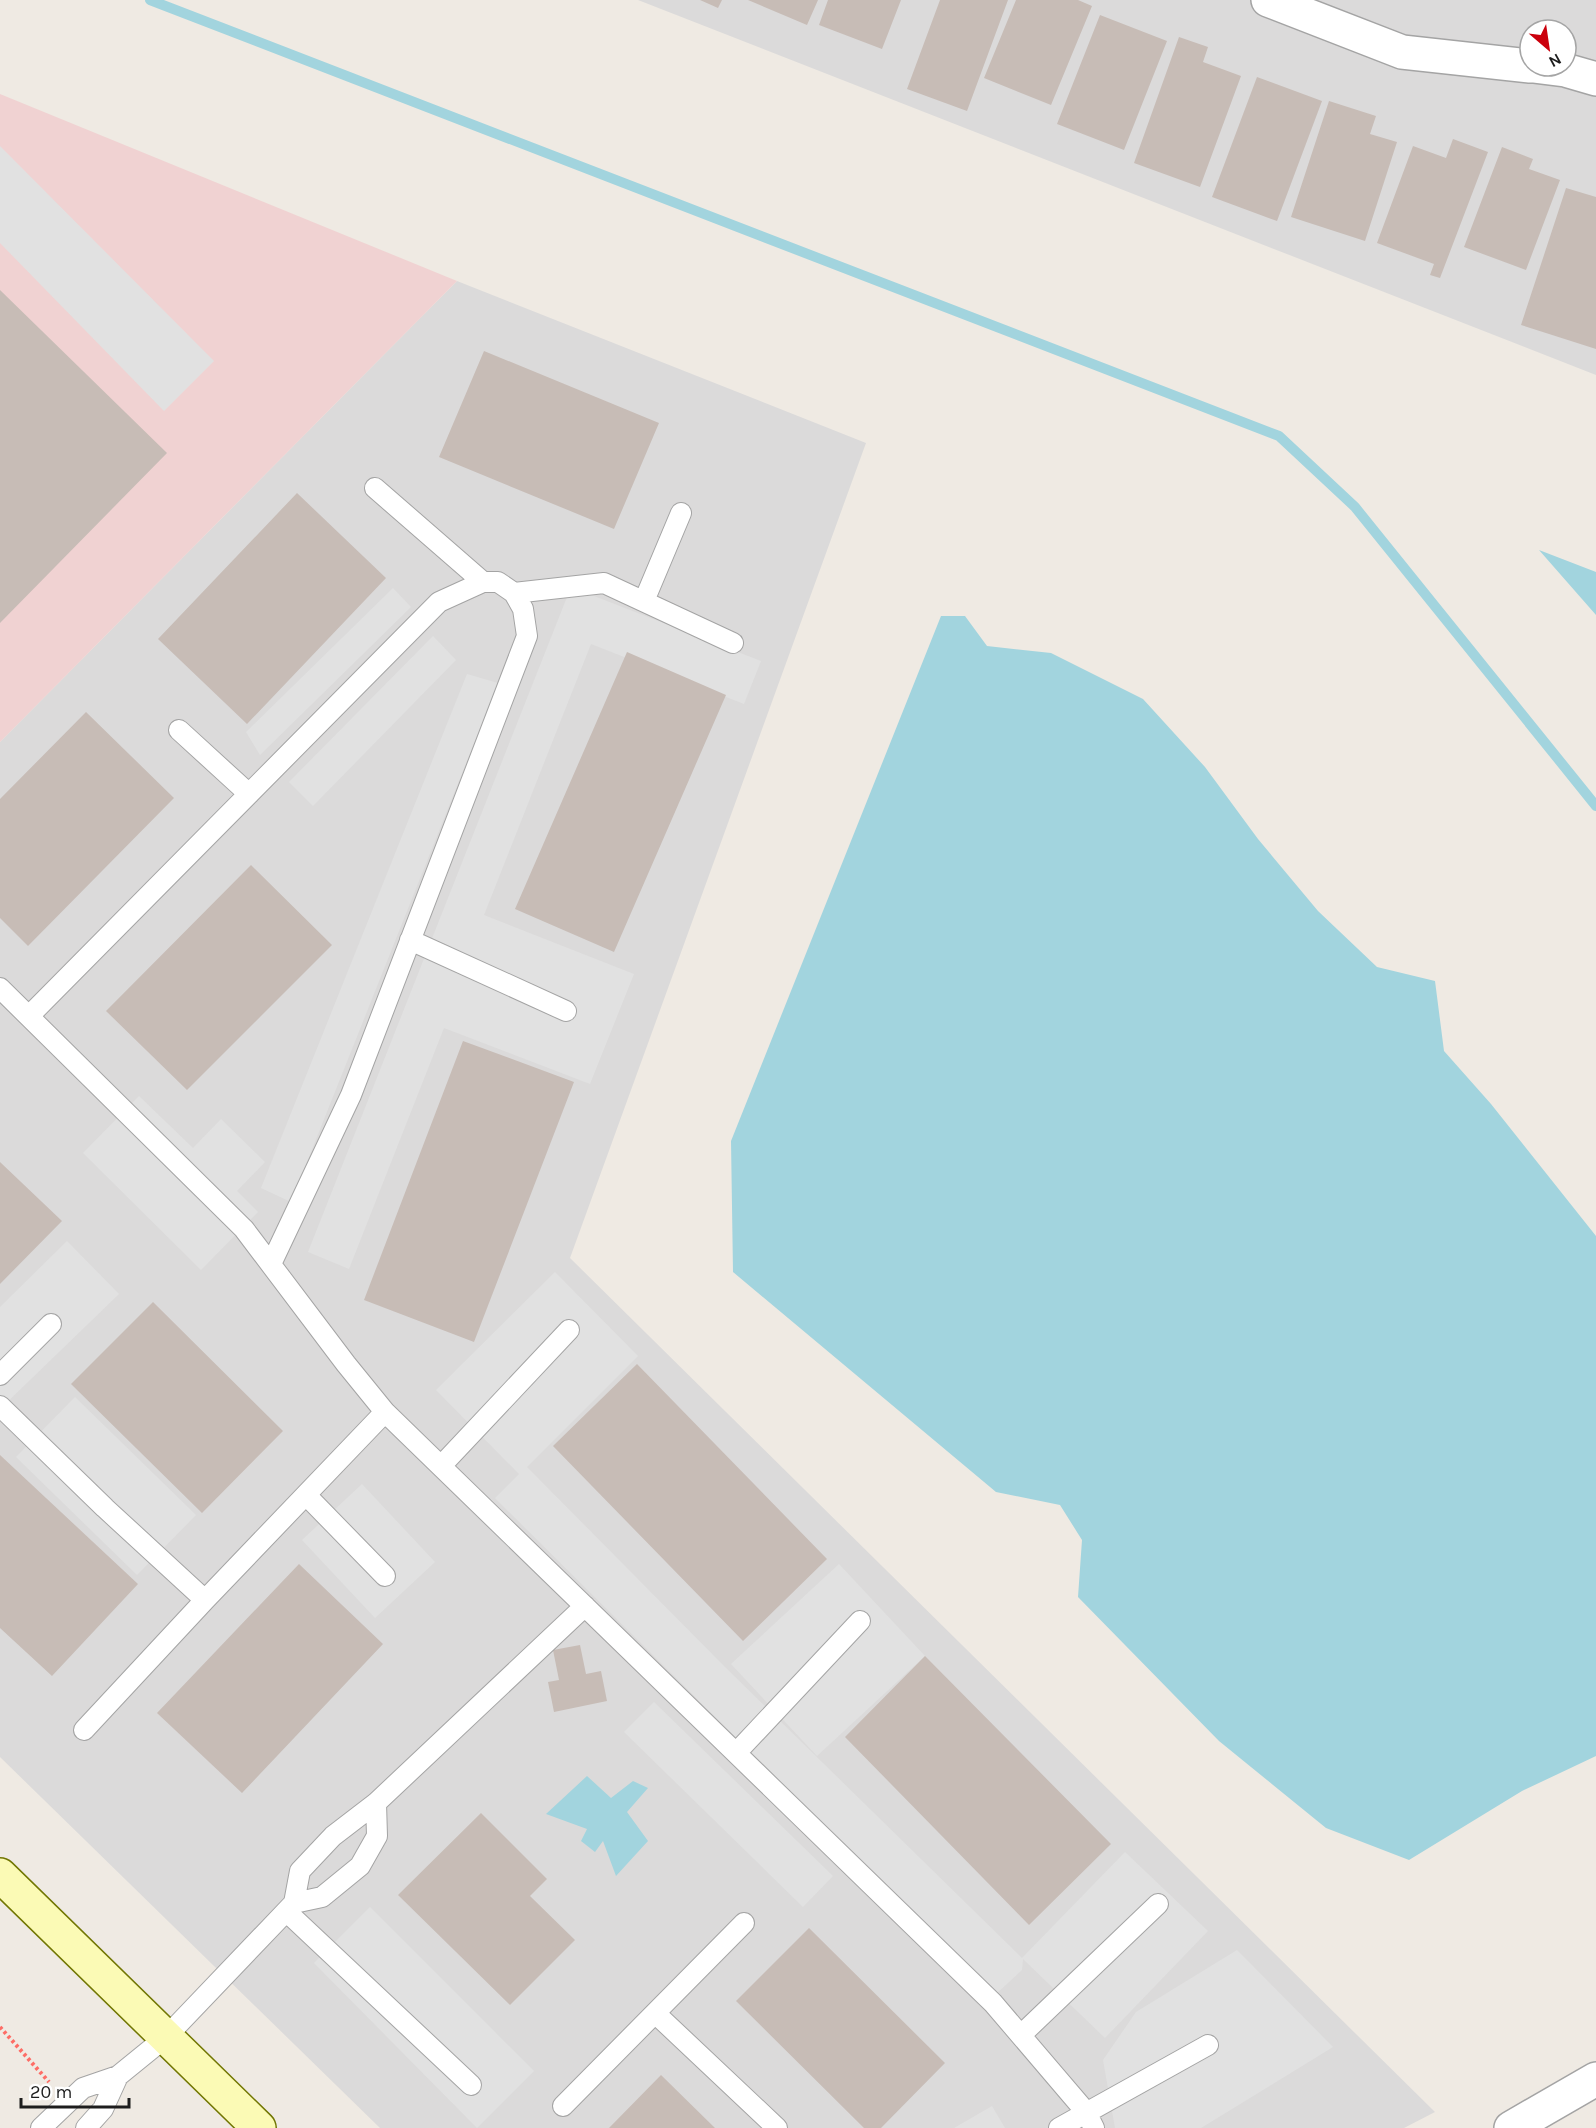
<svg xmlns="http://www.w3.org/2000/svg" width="1596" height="2128" viewBox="0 0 1596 2128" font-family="Karla,sans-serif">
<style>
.residential{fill:#dbdada;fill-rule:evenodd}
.commercial{fill:#f0d2d2}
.parking{fill:#e1e1e1}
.water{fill:#a2d4de}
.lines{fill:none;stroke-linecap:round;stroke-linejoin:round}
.stream{stroke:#a2d4de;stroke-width:10}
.building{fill:#c7bcb6}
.service-casing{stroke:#a4a4a4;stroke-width:22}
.minor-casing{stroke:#a4a4a4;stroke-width:36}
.tertiary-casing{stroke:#a4a4a4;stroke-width:36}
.secondary-casing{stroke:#717602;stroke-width:36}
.path{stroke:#fd6d66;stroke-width:4;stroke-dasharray:3 3;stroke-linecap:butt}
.service{stroke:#fff;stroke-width:20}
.minor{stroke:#fff;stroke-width:33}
.tertiary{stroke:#fff;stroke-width:33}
.secondary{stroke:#fbfab5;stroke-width:33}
</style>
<rect width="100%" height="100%" fill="#efeae3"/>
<path class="residential" d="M638,0H1596V375ZM1530,30H1566V66H1530Z
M457,281L866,443L570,1258L1435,2112L1404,2128H380L0,1757V742Z"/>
<path class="commercial" d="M0,94L457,281L0,742Z"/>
<path class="parking" d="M0,146L214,361L164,411L0,243Z
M571,587L761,661L744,704L591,644L484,915L634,974L590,1084L444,1028L349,1269L308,1252Z
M393,588L411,607L260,755L246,732Z
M433,636L456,660L313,806L289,782Z
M467,674L498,683L291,1202L261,1188Z
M139,1096L193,1148L221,1119L265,1162L237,1191L258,1212L201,1270L83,1153Z
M67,1241L119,1294L0,1409V1307Z
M555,1272L638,1356L527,1467L725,1667L1022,1958L1125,1852L1208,1931L1105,2038L1023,1959L1022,1970L995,1995L495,1498L519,1474L436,1390Z
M75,1397L196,1515L137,1575L16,1457Z
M362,1484L435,1562L375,1618L302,1540Z
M839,1564L925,1656L817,1756L731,1664Z
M654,1702L833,1876L803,1907L624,1732Z
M370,1907L534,2071L477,2128L314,1963Z
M1237,1950L1333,2047L1201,2128H1115L1103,2060L1136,2012Z
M992,2106L1005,2128H954Z"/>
<path class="water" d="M1539,550L1596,572V615Z
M941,616H965L987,646L1051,653L1143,699L1205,767L1258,839L1318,911L1377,967L1435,981L1444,1051L1491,1104L1596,1236V1756L1522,1791L1409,1860L1326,1828L1219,1741L1078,1597L1082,1540L1060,1505L996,1492L733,1272L731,1141Z
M587,1776L611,1798L633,1781L648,1788L627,1812L648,1841L616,1876L603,1841L595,1852L581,1841L587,1829L546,1814Z"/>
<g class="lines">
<path class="stream" d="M150,0L1279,436L1355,507L1596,806"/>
</g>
<path class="building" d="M700,0H722L718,8Z
M748,0H818L807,25Z
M828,0H901L882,49L819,25Z
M940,0H1008L967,111L907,89Z
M1016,0H1078L1092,6L1051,105L984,78Z
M1100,15L1167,41L1124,150L1057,124Z
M1179,37L1208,47L1203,62L1241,76L1200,187L1134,163Z
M1257,77L1322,101L1277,221L1212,197Z
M1329,101L1376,116L1370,134L1397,142L1365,241L1291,217Z
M1453,139L1488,152L1440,278L1430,275L1434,264L1377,243L1413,146L1446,158Z
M1502,147L1533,159L1529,169L1560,180L1526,270L1464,247Z
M1566,188L1596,197V349L1521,325Z
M0,290L167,453L0,623Z
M484,351L659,423L614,529L439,457Z
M297,493L386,578L247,724L158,639Z
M627,652L726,695L614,952L515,909Z
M86,712L174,798L28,946L0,918V799Z
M251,865L332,945L187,1090L106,1011Z
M463,1041L574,1082L474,1342L364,1300Z
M0,1162L62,1221L0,1284Z
M153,1302L283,1431L202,1513L71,1384Z
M637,1364L827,1559L743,1641L553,1446Z
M0,1455L138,1584L52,1676L0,1628Z
M299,1564L383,1644L242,1793L157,1713Z
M580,1645L586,1674L601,1671L607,1701L554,1712L548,1682L559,1680L553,1650Z
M925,1656L1111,1844L1029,1925L845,1737Z
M481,1813L547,1879L530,1896L575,1940L510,2005L398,1895Z
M809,1928L945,2063L881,2128H864L736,2001Z
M661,2075L715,2128H609Z"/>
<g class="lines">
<defs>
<path id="service" d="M375,488L483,582
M514,593L604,583L733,643
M644,601L681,513
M179,730L249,794
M410,940L566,1011
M0,988L244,1229L346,1364L385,1412L993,2003L1086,2112L1094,2128
M29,1016L439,602L483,582H498L514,593L523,609L527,636L351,1095L271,1264
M0,1375L51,1324
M0,1406L105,1508L205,1600
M441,1466L569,1330
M306,1495L385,1576
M84,1730L205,1600L385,1412
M736,1753L860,1621
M294,1903L322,1897L360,1866L377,1836L376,1803
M287,1912L471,2085
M655,2013L777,2128
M1021,2035L1158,1904
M563,2106L744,1923
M41,2128L83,2088L118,2076L166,2037L294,1903L300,1871L333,1836L376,1803L585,1606
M86,2128L103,2109L118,2076
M1059,2128L1208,2045"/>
<path id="minor" d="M1268,0L1402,52L1530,66
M1533,66L1565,70L1596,79"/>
<path id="tertiary" d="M1511,2128L1596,2079"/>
<path id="secondary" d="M0,1875L259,2128"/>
</defs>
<use href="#service" class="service-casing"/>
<use href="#minor" class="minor-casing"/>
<use href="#tertiary" class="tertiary-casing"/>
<use href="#secondary" class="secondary-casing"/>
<path class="path" d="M0,2027L49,2082"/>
<use href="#service" class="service"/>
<use href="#minor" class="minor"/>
<use href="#tertiary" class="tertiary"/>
<use href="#secondary" class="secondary"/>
</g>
<g transform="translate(1548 48) rotate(151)"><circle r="28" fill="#ffffff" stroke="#a5a5a5" stroke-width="1.5"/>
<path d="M0-4.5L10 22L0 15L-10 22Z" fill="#cb000c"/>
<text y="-9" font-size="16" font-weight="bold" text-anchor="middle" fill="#1d1d1d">N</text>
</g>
<path d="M21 2098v9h108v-9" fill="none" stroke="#1d1d1d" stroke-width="3"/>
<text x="30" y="2098" font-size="18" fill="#1d1d1d" stroke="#ffffff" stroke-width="4.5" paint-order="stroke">20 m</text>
</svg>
